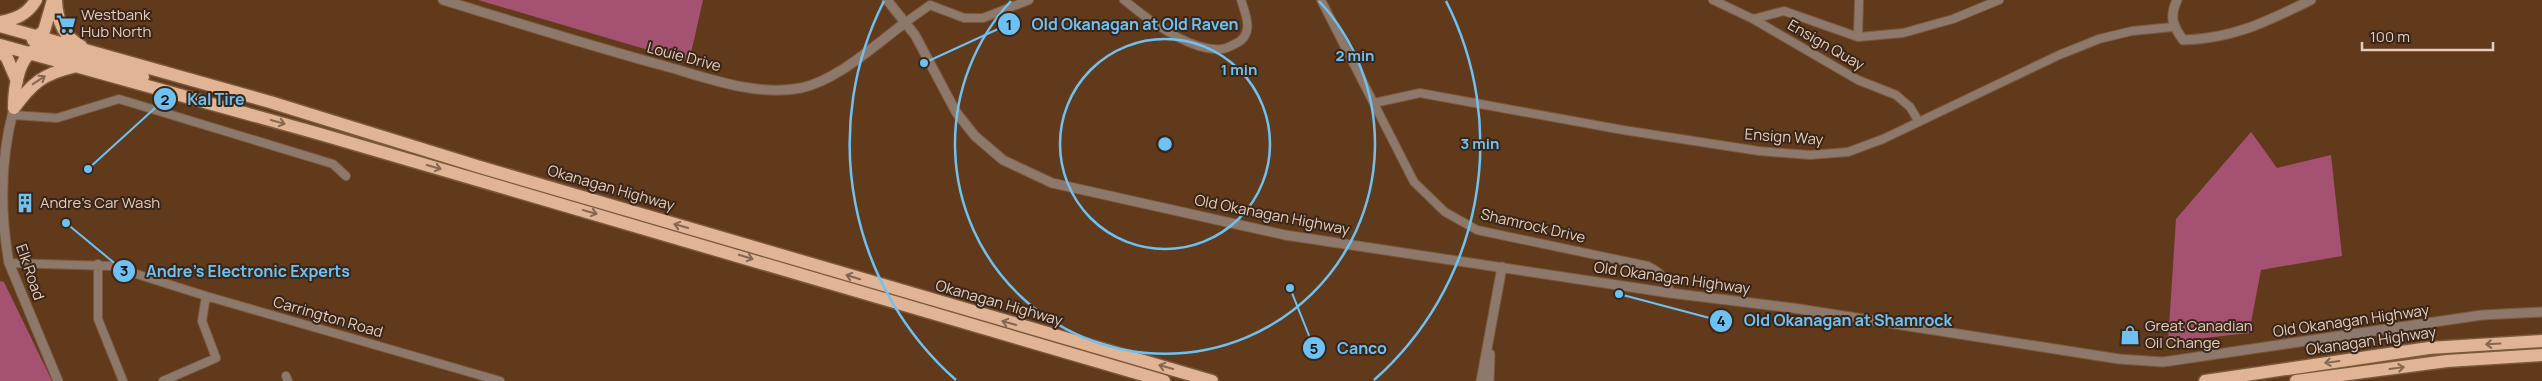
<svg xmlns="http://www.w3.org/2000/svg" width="2542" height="381" viewBox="0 0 2542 381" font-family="Manrope,sans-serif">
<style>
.green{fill:#a55172}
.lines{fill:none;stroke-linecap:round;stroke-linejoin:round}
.minor-casing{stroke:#7c583b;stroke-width:10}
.tertiary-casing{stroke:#7c583b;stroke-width:11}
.trunk-casing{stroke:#7c583b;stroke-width:15}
.minor{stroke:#8d796b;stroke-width:8}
.tertiary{stroke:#8d796b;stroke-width:9}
.trunk{stroke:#e0b495;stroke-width:12}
.oneway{stroke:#846651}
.ring{fill:none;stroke:#6ec2f3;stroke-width:2.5}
.labels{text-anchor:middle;stroke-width:4;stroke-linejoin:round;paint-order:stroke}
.poi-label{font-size:15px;fill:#e6cebd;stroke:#392619;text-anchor:start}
.street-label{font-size:15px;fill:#e6cebd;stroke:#392619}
.centre{fill:#6ec2f3;stroke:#392619;stroke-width:2.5}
.ring-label{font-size:15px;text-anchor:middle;font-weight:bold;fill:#6ec2f3;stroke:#392619;stroke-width:4;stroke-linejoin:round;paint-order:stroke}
.leader{fill:none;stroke:#6ec2f3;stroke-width:2}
.callout-dot{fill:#6ec2f3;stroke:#392619;stroke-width:2}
.mark-label{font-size:15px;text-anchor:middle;font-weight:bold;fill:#111}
.callout-label{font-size:16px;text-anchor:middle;font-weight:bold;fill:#6ec2f3;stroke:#392619;stroke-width:4;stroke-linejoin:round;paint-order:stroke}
</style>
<rect width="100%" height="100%" fill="#613a1b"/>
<path class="green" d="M478,0H703L689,62Z
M2251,132L2277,168L2331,155L2342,256L2261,270L2249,333L2168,342L2176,219Z
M0,281L4,282L52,381H0Z"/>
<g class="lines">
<defs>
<path id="minor" d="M1124,0C1147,19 1190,52 1221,49C1226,49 1231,46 1235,44C1255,35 1246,15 1241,0
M1321,0L1414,182L1445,212L1477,230L1648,266C1660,272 1667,279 1670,293
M1713,0L1753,19L1858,80L1896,95L1910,107L1919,122
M1753,19L1784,11L1858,37L1903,33L1953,19L1999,0
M906,22L930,5L964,18H983L1029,0
M1858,37L1859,0
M1374,103L1420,93L1623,130L1759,151L1810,155L1848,152L1883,139L2059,55L2099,39L2132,31L2173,27
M12,115L57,118L119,99L333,164L346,176
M9,263L111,266L206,296L500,381
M98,264V319L123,381
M286,376L288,381
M163,381L216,358L202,321L206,296"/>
<path id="tertiary" d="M443,0C515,22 588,45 661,65C705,77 755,97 801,88C838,80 876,44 906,22
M887,0L915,35L956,112L975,136L1003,160L1052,183L1285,235L1670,293L1793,308L2119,359L2163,362L2482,315L2542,312
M2177,0C2169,17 2173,26 2183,40C2233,39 2268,21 2311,0
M14,108C0,159 0,212 9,263L58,381
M1481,381L1502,267
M1489,381L1490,354"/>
<path id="trunk" d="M56,1C57,20 64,37 81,46
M0,22C16,19 27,15 36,0
M0,26L270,102L480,167L1212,381
M33,40L44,31L53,0
M0,45L320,134L1164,381
M0,51L7,58L17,81
M14,108C14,89 18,54 39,48L143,77
M14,108C32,83 43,74 73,67
M2205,381L2429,348L2542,341
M2296,381L2447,361L2542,355"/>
</defs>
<use href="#minor" class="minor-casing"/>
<use href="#tertiary" class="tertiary-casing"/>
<use href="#trunk" class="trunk-casing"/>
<use href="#minor" class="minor"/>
<use href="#tertiary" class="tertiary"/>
<use href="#trunk" class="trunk"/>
</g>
<defs><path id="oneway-shaft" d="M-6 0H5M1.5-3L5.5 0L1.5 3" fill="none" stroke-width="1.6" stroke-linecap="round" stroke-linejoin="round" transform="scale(1.25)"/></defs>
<g class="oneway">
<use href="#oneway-shaft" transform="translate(39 80) rotate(-33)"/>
<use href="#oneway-shaft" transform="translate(278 122) rotate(15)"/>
<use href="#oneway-shaft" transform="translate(434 167) rotate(16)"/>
<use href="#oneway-shaft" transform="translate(590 212) rotate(16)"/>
<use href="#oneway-shaft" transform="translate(681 226) rotate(-164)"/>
<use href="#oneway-shaft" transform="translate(746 257) rotate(17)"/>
<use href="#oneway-shaft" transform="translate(853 277) rotate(-163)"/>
<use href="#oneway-shaft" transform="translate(1009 323) rotate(-164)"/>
<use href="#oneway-shaft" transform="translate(2493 344) rotate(177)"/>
<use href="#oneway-shaft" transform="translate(2332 362) rotate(172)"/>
<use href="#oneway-shaft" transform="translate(1166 367) rotate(-164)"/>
<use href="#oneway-shaft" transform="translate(2397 368) rotate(-8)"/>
</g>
<g class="ring">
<circle cx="1165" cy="144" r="105"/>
<path d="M1319 1A210 210 0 1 1 1011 1"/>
<path d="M956 380A315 315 0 0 1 884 1M1446 1A315 315 0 0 1 1374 380"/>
</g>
<defs>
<symbol id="supermarket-bare" viewBox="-9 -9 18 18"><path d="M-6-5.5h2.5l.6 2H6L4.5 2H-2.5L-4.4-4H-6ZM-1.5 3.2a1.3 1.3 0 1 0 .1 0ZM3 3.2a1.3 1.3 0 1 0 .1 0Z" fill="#6ec2f3" stroke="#392619" stroke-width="2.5" paint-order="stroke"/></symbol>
<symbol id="building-bare" viewBox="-9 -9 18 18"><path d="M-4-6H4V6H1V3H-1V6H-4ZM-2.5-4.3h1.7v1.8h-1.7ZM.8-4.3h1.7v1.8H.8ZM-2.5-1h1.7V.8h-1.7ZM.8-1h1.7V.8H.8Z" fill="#6ec2f3" stroke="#392619" stroke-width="2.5" paint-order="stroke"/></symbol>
<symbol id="shop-bare" viewBox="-9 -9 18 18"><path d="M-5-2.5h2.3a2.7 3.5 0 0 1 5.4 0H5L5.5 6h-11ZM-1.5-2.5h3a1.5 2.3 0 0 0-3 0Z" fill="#6ec2f3" stroke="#392619" stroke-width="2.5" paint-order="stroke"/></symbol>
</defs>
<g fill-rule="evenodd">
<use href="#supermarket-bare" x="52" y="10" width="28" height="28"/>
<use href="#building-bare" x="11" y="189" width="28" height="28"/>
<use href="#shop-bare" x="2116" y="321" width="28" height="28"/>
</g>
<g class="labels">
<g class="poi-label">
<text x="81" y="20">Westbank<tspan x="81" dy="17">Hub North</tspan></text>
<text x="40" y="208">Andre's Car Wash</text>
<text x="2145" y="331">Great Canadian<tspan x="2145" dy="17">Oil Change</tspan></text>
</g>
<g class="street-label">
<text transform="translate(1826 45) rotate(30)" y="5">Ensign Quay</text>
<text transform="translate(684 57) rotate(15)" y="5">Louie Drive</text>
<text transform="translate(1784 137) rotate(4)" y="5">Ensign Way</text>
<text transform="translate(611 188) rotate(16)" y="5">Okanagan Highway</text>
<text transform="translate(1272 215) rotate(11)" y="5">Old Okanagan Highway</text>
<text transform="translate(1533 226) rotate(13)" y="5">Shamrock Drive</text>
<text transform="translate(30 272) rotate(71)" y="5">Elk Road</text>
<text transform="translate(1672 278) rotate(8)" y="5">Old Okanagan Highway</text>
<text transform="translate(999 303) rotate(16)" y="5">Okanagan Highway</text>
<text transform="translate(328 317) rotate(16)" y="5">Carrington Road</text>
<text transform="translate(2351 321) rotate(-8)" y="5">Old Okanagan Highway</text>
<text transform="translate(2371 341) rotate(-8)" y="5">Okanagan Highway</text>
</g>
</g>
<circle cx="1165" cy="144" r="8" class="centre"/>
<g class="ring-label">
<text x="1355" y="61">2 min</text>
<text x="1239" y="75">1 min</text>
<text x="1480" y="149">3 min</text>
</g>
<path class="leader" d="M924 63L1009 24M88 169L165 99M66 223L124 271M1619 294L1721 321M1290 288L1314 348"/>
<g class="callout-dot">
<circle cx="924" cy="63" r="5"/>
<circle cx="88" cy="169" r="5"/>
<circle cx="66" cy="223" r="5"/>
<circle cx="1619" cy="294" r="5"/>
<circle cx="1290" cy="288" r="5"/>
<circle cx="1009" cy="24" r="12"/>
<circle cx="165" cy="99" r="12"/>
<circle cx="124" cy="271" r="12"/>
<circle cx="1721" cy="321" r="12"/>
<circle cx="1314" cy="348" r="12"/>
</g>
<g class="mark-label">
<text x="1009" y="30">1</text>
<text x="165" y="105">2</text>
<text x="124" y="276">3</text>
<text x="1721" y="326">4</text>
<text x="1314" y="354">5</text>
</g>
<g class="callout-label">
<text x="1135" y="30">Old Okanagan at Old Raven</text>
<text x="216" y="105">Kal Tire</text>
<text x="248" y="277">Andre's Electronic Experts</text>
<text x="1848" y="326">Old Okanagan at Shamrock</text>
<text x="1362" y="354">Canco</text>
</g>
<path d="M2362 42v8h131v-8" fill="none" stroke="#e6cebd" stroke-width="2.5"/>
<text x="2370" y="42" font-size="15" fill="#e6cebd" stroke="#392619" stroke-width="4" paint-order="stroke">100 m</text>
</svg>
